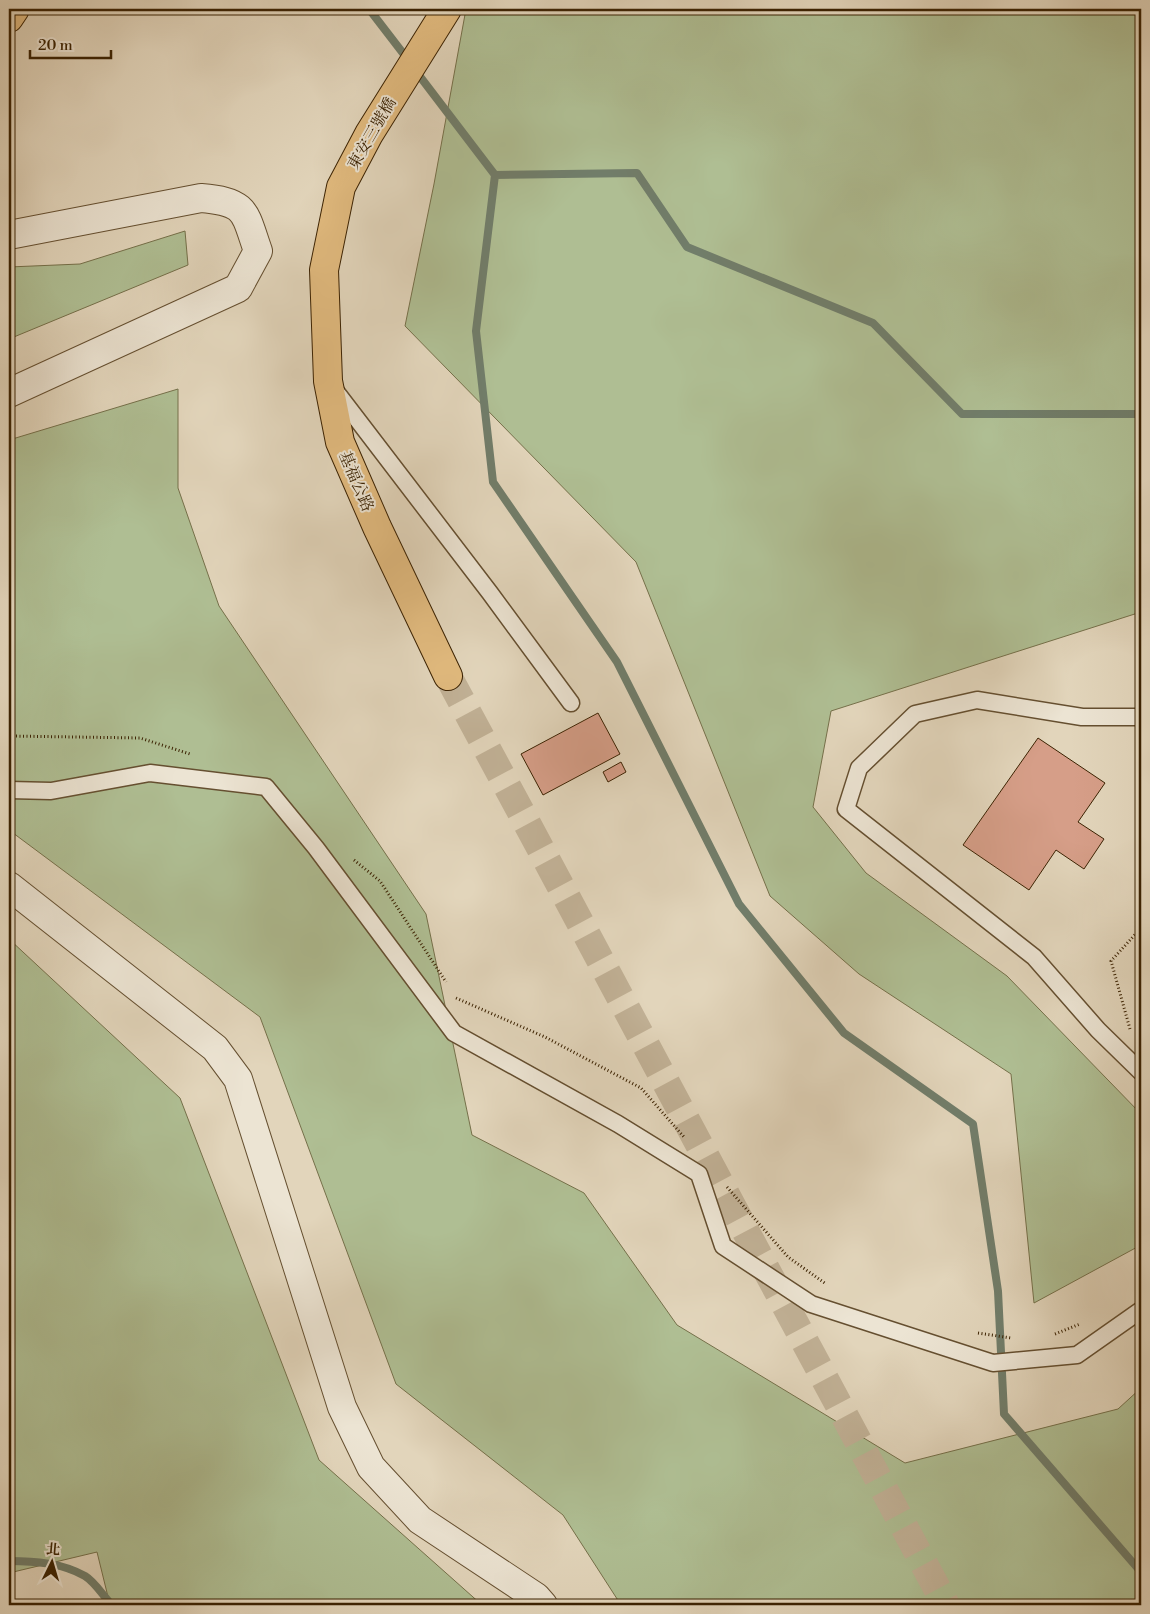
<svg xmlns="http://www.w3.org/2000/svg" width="1150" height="1614" viewBox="0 0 1150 1614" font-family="'Libre Bodoni','Noto Serif TC',serif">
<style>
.green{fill:#afbe93;stroke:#75704a}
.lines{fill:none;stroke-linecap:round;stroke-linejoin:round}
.stream{stroke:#717d6a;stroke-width:8}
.building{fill:#d69e88;stroke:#3b2202}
.primary-tunnel{stroke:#c1b196;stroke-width:28;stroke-dasharray:28 14;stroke-linecap:butt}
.service-casing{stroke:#654f30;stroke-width:19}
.minor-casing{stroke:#654f30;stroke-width:30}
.primary-casing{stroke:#3b2202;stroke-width:30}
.path{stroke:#3b2202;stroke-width:3;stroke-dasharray:1 2.5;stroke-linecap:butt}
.service{stroke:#ece4d3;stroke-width:16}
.minor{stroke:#ece4d3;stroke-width:28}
.primary{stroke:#e1ba7e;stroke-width:28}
.labels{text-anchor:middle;stroke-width:4;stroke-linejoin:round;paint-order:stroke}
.street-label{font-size:16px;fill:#3b2202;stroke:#ece4d3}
</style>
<rect width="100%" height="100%" fill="#e2d5bb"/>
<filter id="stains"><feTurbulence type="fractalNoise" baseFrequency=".004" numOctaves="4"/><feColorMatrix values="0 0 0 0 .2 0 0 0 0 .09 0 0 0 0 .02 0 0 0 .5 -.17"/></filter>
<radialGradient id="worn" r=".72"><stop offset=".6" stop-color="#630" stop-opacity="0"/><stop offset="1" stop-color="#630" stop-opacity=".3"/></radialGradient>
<path class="green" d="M466,9H1141V612L831,711L813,807L866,873L1007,976L1141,1114V1245L1034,1303L1011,1074L859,974L770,896L636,562L405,326L434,184Z
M185,231L188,265L9,339V267L80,264Z
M178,389V488L219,606L426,914L472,1135L584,1193L677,1325L905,1463L1118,1409L1141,1388V1605H621L563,1515L396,1384L260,1017L9,830V440Z
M9,939L180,1098L319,1460L482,1605H110L97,1552L9,1573Z"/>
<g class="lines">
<path class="stream" d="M369,9L409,61
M415,70L495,175L637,173L687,247L873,323L962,414H1141
M495,175L476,331L493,482L617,662L739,904L844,1033L973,1124L998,1291L1004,1414L1141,1572
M9,1561C35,1561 62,1563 85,1576C95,1582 104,1597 112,1605"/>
</g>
<path class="building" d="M598,713L620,754L543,795L521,754Z
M1038,738L1105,783L1078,822L1104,839L1084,869L1056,850L1029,890L963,845Z
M621,762L626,772L608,782L603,772Z"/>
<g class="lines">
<path class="primary-tunnel" d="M448,676L946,1605"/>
<defs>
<path id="service" d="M334,389L490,593L571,703
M1141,717H1082L977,700L915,714L859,768L846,809L1034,957L1098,1030L1141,1072
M9,790L51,791L150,773L266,787L316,848L454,1033L618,1124L699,1174L723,1246L811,1304L993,1363L1077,1355L1141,1310"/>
<path id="minor" d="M9,235L201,198C247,202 244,211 258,251L238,288L9,393
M9,886L215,1048L238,1079L342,1407L371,1467L420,1520L536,1597L543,1605"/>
<path id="primary" d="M447,9L369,134L341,187L324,270L328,381L340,442L377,527L448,676
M9,18L15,9"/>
</defs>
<use href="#service" class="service-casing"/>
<use href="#minor" class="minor-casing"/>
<use href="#primary" class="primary-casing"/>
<path class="path" d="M9,736L140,738L190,754
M354,860L380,881L446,982
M456,998L545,1037L641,1088L684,1137
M1130,1029L1111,961L1141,928
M727,1187L788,1257L826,1284
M978,1333L1011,1338
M1055,1334L1080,1324"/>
<use href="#service" class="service"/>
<use href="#minor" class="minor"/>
<use href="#primary" class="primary"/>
</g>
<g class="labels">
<g class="street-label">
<text transform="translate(371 133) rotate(-60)" y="6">東安三號橋</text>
<text transform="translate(357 481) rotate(67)" y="6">基福公路</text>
</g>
</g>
<rect width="1150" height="1614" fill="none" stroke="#e2d5bb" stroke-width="30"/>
<rect x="10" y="10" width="1130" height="1594" fill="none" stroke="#3b2202" stroke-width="2.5"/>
<rect x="15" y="15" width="1120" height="1584" fill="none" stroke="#3b2202"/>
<g transform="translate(52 1562) rotate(5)" stroke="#ece4d3" stroke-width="4" paint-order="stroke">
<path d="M0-4L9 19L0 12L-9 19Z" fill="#3b2202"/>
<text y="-8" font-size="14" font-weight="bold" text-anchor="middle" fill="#3b2202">北</text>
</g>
<path d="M30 50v8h81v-8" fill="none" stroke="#3b2202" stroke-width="2.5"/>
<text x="38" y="50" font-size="15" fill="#3b2202" stroke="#ece4d3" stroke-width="4" paint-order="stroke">20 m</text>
<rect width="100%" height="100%" filter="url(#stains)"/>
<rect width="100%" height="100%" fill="url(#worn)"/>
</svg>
